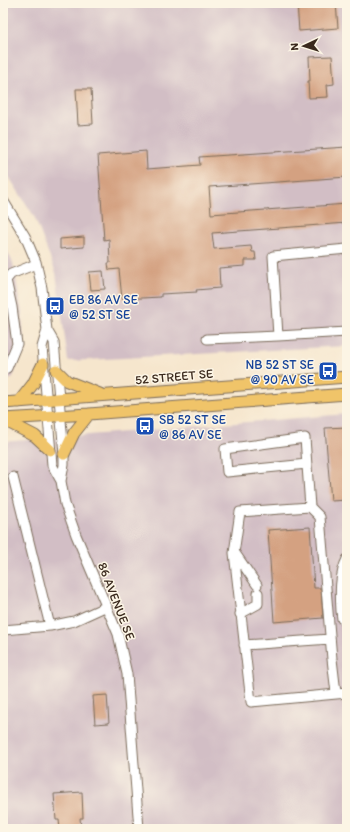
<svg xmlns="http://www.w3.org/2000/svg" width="350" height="832" viewBox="0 0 350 832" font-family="Itim,sans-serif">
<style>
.industrial{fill:#d2bec5}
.building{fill:#d4a181}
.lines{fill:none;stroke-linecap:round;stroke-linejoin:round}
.minor-casing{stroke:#7c6c5b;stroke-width:11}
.major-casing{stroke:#7c6c5b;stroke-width:13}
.minor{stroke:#fff;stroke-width:9}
.major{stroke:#f0c469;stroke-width:11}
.labels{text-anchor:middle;stroke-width:3;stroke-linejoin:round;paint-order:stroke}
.transit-label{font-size:13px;fill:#164399;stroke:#fcf5e5;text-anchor:start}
.street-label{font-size:13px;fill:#3b2a1e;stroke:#fcf5e5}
</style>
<rect width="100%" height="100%" fill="#fcf5e5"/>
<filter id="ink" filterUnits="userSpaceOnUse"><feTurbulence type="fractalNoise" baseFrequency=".025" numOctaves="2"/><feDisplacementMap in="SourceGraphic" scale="8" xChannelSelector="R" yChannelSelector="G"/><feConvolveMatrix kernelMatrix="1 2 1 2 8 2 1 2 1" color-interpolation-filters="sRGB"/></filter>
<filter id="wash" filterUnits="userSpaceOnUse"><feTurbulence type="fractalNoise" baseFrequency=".012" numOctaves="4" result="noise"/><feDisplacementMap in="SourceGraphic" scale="16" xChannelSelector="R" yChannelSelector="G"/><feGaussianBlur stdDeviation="0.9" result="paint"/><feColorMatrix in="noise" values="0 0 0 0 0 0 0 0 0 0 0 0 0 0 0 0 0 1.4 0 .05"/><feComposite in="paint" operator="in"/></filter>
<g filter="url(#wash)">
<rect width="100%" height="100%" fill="#f6e6cd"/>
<path class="industrial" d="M3,3H347V346L68,361L56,273L34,216L9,177L3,165Z
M3,242L13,263L22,313L24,348L12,379H3Z
M347,414V829H3V442Z"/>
<g id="blocks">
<path class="building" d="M297,3H336L338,28L299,31Z
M332,56L334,84L327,85L328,97L309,98L308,81H310L309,57Z
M76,89H91L93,124L78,125Z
M347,147V177L209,187L211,214L347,204V223L212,233L214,249L251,246L252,252H255L256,260H245V266L219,268L220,288L196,290L197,292L161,294V297L122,299L119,269L109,270L108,263H110L109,239L104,240L98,155L146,151L147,169L200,165L199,157Z
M84,237V247L60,249V239Z
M103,271L105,289L91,290L89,272Z
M347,427V500L331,501L325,428Z
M310,527L314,588H321L323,618L274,622L268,530Z
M107,695L109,723L95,724L93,696Z
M82,792L83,818H80L81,829H60L59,820H56L54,794Z"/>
</g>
</g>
<g filter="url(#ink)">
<use href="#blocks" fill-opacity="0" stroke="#7c6c5b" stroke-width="1"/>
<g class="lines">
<defs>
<path id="minor" d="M3,200L25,236L36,262L42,288L47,330L42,347L52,465L61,481L65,504L76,535L118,634L127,674L139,829
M47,330L54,342L64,454V465L61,481
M278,336L347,332
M207,339L278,336L273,256L347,249
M3,370L7,368L17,344L12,307L6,280L11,274L36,264
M307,464L227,472L225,449L305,438L310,507
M13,477L50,626
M235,553L257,585
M347,559C339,574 340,595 341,611H347
M341,611L342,619L347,622
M240,614L258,604V593
M3,630L50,626L74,621L107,606
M244,645L330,639
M336,693L332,659L320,517L310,507L240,512L234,553L251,702L347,693"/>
<path id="major" d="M56,370L67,381L100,394
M19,402L33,384L43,364
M3,403L347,377
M3,419L89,414L347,394
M4,420L35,436L50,450
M64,454L74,433L89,414"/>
</defs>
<use href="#minor" class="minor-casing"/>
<use href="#major" class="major-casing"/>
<use href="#minor" class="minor"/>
<use href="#major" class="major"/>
</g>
</g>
<defs>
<symbol id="bus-square" viewBox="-11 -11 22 22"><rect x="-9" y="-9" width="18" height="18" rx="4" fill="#1a4fb4" stroke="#fcf5e5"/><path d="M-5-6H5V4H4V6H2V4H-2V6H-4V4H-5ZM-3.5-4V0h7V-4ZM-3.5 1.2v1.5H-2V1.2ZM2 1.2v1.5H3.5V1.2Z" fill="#fff"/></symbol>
</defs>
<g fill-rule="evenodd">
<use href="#bus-square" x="44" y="295" width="22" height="22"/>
<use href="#bus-square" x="317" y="360" width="22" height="22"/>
<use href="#bus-square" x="134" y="415" width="22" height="22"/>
</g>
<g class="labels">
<g class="transit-label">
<text x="69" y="304">EB 86 AV SE<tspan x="69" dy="15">@ 52 ST SE</tspan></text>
<text x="314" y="369" text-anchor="end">NB 52 ST SE<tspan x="314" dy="15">@ 90 AV SE</tspan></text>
<text x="159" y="424">SB 52 ST SE<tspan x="159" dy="15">@ 86 AV SE</tspan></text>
</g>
<g class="street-label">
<text transform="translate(174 376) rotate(-5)" y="5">52 STREET SE</text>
<text transform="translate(117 601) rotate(69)" y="5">86 AVENUE SE</text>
</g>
</g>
<rect width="350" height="832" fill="none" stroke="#fcf5e5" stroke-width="16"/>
<g transform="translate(304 46) rotate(266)" stroke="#fcf5e5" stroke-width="3" paint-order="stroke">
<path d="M0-3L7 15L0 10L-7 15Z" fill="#3b2a1e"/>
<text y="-6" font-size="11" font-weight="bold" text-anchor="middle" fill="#3b2a1e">N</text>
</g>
</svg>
